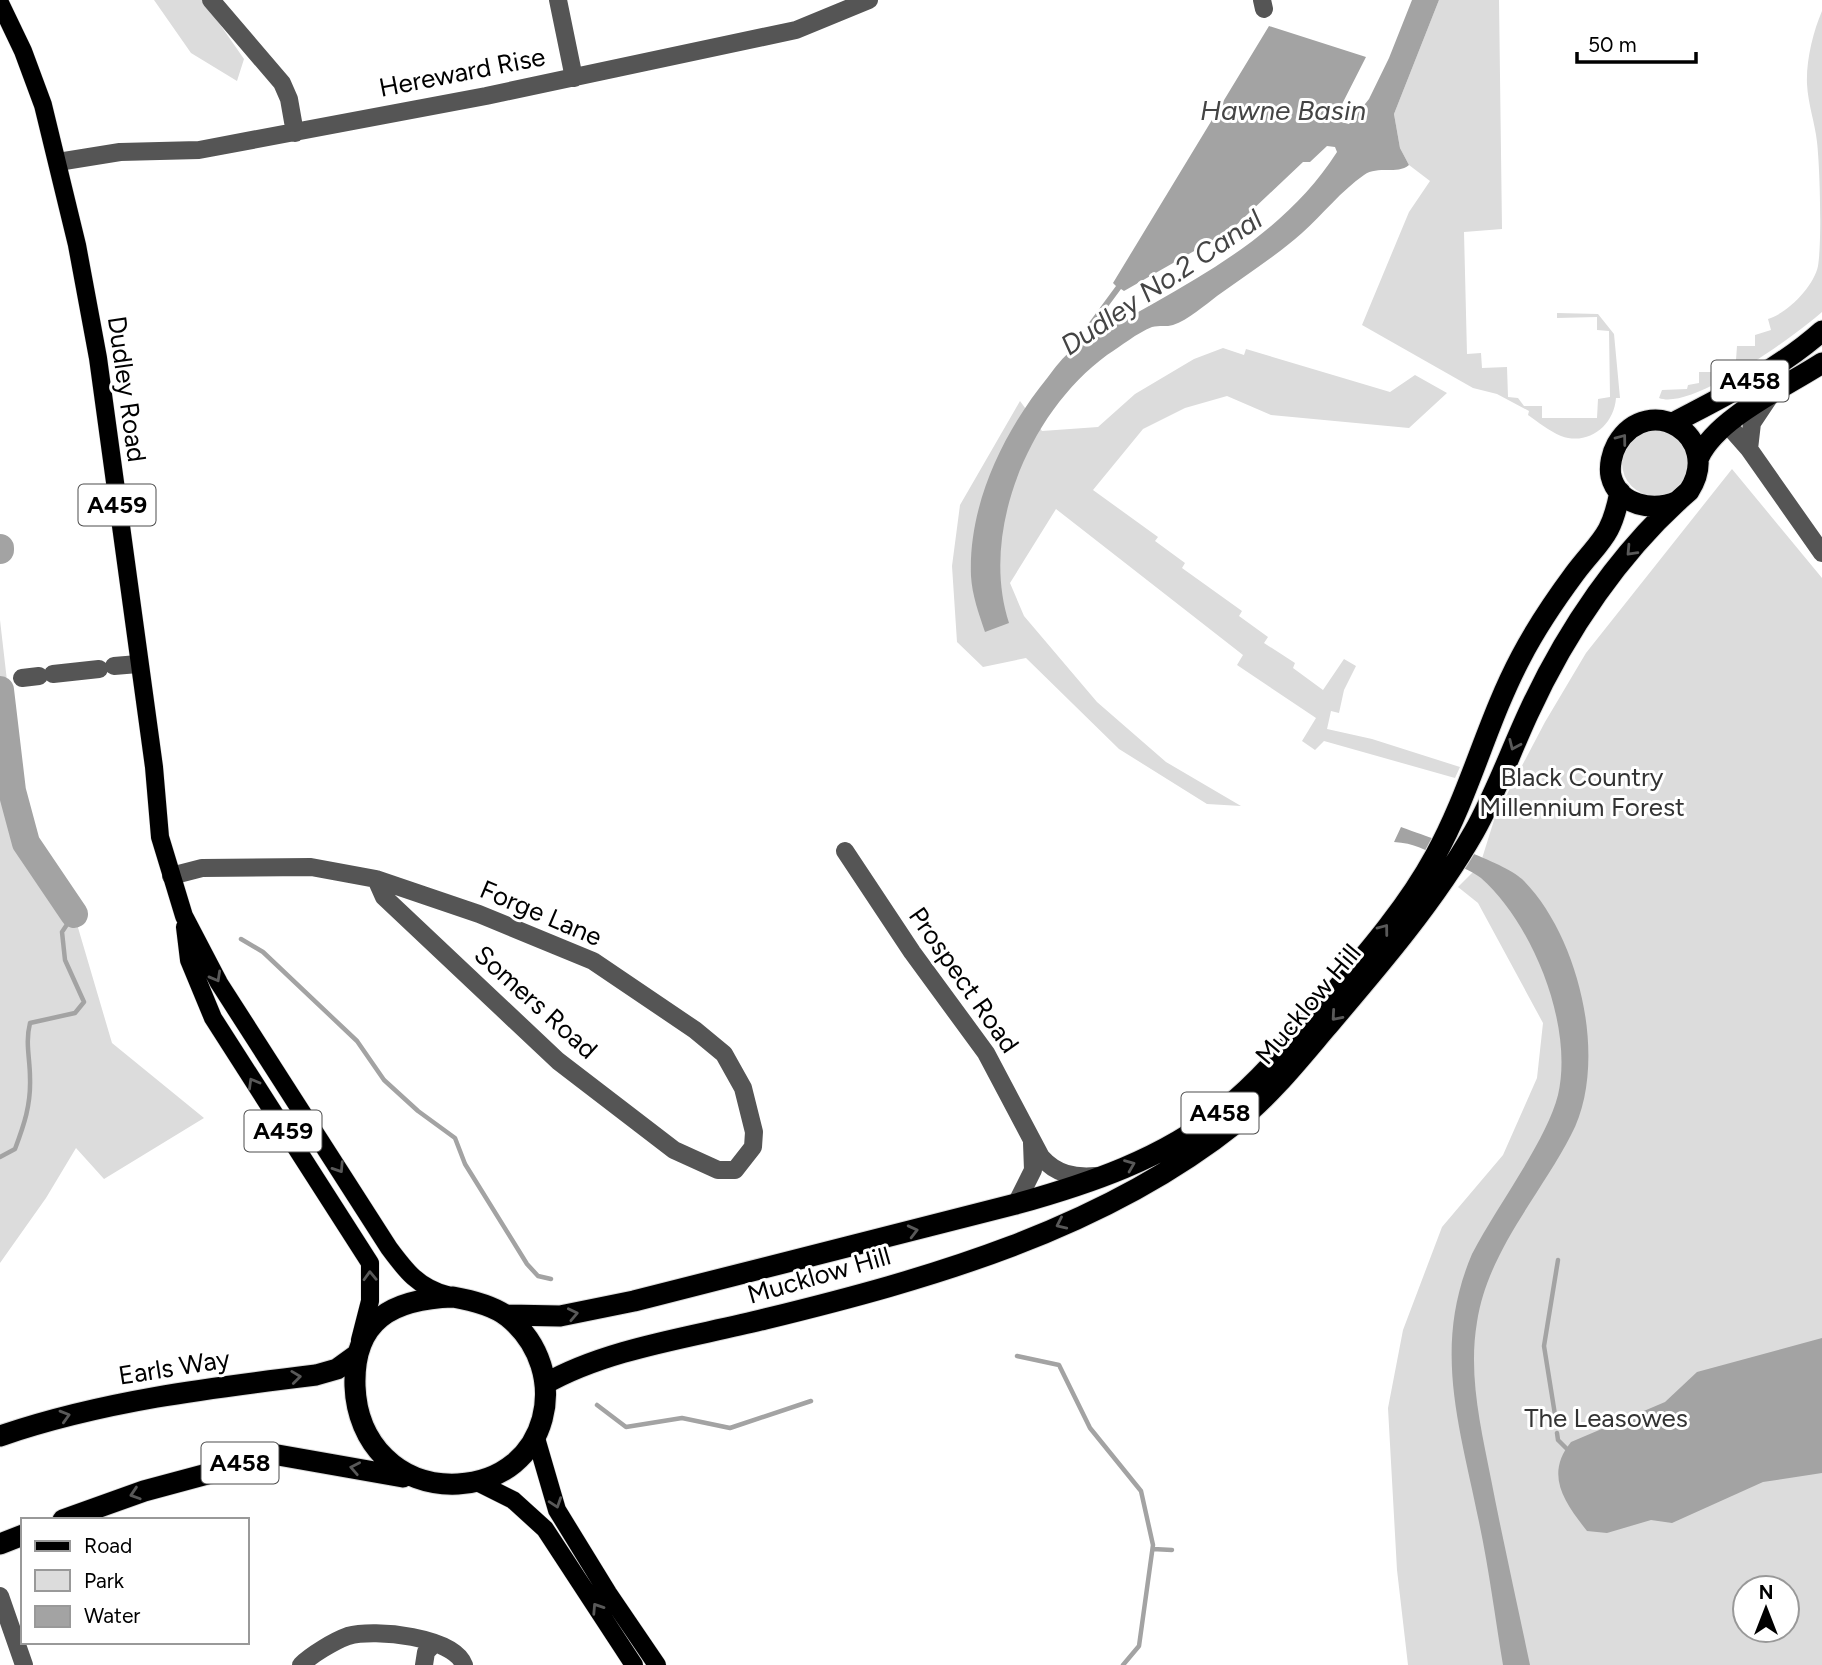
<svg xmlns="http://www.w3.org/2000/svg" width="1822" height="1665" viewBox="0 0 1822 1665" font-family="Figtree,sans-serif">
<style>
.green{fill:#dcdcdc;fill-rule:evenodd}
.water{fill:#a3a3a3}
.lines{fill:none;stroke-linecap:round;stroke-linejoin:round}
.stream{stroke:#a3a3a3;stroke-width:4.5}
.river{stroke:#a3a3a3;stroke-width:28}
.major-casing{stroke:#dbdbdb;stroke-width:19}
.highway-casing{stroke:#dbdbdb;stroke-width:23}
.minor{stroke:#555;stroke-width:18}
.major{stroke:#000;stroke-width:18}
.highway{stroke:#000;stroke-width:21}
.oneway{stroke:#595959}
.labels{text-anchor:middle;stroke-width:6;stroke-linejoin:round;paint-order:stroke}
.shield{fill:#fff;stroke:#4c4c4c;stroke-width:2}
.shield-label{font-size:24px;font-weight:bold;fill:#000}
.street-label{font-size:26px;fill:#000;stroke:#fff}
.park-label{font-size:26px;fill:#333;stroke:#fff}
.water-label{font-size:28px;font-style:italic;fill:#444;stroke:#fff}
</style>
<rect width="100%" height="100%" fill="#fff"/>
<path class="green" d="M154,0H203L244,59L237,81L191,53Z
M1439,0H1499L1502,229L1464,232L1467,354L1481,353L1482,368L1507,367L1508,397L1518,398L1524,406H1542V418H1597L1598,399L1610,397L1609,331L1597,330V317L1557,318V313L1598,314L1614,334L1620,398H1616C1614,426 1588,446 1561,436C1549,431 1538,422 1528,415L1529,411L1497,394L1473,388L1362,325L1409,212L1430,181L1409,165L1400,148L1394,114Z
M1822,11V312C1796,335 1692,411 1659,398L1662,390L1687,389L1688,385L1699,383V372H1725V360H1736L1737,346H1755V335L1771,330L1768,319C1788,313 1814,286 1818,266C1822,242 1820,168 1817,142C1815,123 1808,104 1807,84C1806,61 1813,32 1822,11Z
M1223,348L1244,355L1246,349L1390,392L1415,375L1447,393L1409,428L1271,415L1227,396L1185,408L1143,429L1093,490L1158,537L1155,541L1185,563L1182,568L1242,611L1239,616L1268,637L1264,643L1295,663L1293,668L1323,690L1344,659L1356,666L1344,690L1339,713L1331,711L1327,729L1372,739L1460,767L1455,778L1324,741L1315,750L1302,741L1316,718L1237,665L1243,655L1056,509L1010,583L1024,616L1097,702L1166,762L1241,806L1207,804L1119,749L1026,658L983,667L957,642L952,566L960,505L1020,401L1042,431L1098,427L1135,394L1194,359Z
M1622 463a33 33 0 1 1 66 0a33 33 0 1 1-66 0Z
M1732,469L1822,578V1665H1408L1397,1570L1388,1408L1403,1330L1442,1227L1503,1155L1537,1078L1543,1023L1478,903L1458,887L1480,865L1495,817L1545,722L1586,653ZM1745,1588H1787V1630H1745Z
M0,620L10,707L12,791L26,843L74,914L112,1043L204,1118L104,1179L76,1148L46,1198L0,1263Z"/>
<path class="water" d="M1412,0H1439L1394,114L1400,148L1409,165C1397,175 1378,165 1364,175C1341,191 1323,214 1302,233C1276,256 1246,275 1217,296C1205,305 1188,320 1173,325C1167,327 1159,325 1152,327C1137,333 1121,346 1107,355C1030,411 979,531 1009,623L985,632C979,614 972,595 971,576C968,504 1004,431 1048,377C1055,368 1063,356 1073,350C1167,292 1275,249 1337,152L1335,147L1327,146L1310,162H1303L1231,230L1124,291L1121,289L1093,327L1088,324L1116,286L1113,283L1269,26L1366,57L1337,114V121L1349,124L1369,99L1389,58Z
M1401,827C1428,837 1504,862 1522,879C1579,935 1610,1062 1571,1135C1539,1197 1488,1251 1477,1322C1468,1375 1481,1428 1491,1479C1503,1541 1517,1603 1530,1665H1503C1495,1617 1489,1569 1479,1522C1460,1427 1432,1348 1472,1254C1496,1207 1546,1142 1558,1095C1574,1026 1533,924 1481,878C1471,870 1455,865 1443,859C1426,850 1414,843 1394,842Z
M1822,1338V1473L1763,1482L1672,1523L1651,1520L1607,1533L1587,1531C1565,1503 1544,1475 1571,1442L1665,1402L1697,1372Z"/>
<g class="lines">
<path class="stream" d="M241,939L263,952L357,1041L384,1080L418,1111L455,1138L465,1164L527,1264L538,1276L551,1279
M0,1157L15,1149C24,1125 31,1105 30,1078C30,1058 25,1043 30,1023L75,1013L84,1002L65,960L62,932L74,914
M1017,1356L1059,1365L1090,1428L1141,1491L1153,1545L1139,1646L1123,1665
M597,1405L626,1427L682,1418L730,1428L811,1401
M1556,1421L1544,1346L1558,1260
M1557,1433L1558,1440L1566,1448
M1153,1549L1172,1550"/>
<path class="river" d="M0,548V550
M0,690L12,791L26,843L74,914"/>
<defs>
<path id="major" d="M0,3L23,51L43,105L77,245L98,358L154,767L160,837L184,916L219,983L389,1248C406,1271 418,1287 447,1295
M185,927L189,960L213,1018L370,1263V1301L360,1340
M536,1438L557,1510L608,1593L657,1665
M477,1482L513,1500L545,1529L634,1665"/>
<path id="highway" d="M1673,423C1724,396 1778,370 1822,331
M1699,457C1717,418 1785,387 1822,363
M453,1297C470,1300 494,1306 508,1317C574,1371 550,1479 458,1484C398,1487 357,1443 355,1386C353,1320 392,1299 453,1297Z
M505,1315L560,1316L634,1301L1016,1204C1088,1184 1163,1159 1222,1111C1265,1077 1299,1033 1334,992C1370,950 1409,904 1435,856C1470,793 1487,721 1521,657C1536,628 1555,600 1575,573C1601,539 1611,538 1620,492
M545,1384C608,1348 694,1337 765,1319C929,1279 1102,1230 1236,1123C1270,1096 1298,1061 1326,1028C1378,967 1434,902 1474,832C1495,795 1510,753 1528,714C1566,631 1620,551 1689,491C1724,437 1649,390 1617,444C1612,453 1609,466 1611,476C1618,506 1654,512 1678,501
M0,1436C102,1401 209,1388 316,1375L337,1369L355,1356
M63,1520L144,1491L278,1455L403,1477
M0,1544L23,1535"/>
</defs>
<use href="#major" class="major-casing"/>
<use href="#highway" class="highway-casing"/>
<path class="minor" d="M211,0L282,83L289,99L295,133
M558,0L574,78
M1262,0L1264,9
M58,162L120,152L199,150L486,96L796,30L869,0
M1727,424L1749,449L1822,553
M1749,449L1752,423L1770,396
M114,666L138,664
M53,674L99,669
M22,678L39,676
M845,851L912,952L986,1053L1041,1157C1056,1174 1074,1178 1096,1176
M171,876L202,868L311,867L376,879L479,914L593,961L695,1030L724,1054L743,1088L754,1132L753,1147L735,1170H718L674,1150L558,1061L384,897L376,879
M1016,1204L1033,1170L1032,1143
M0,1596L24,1665
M301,1665C311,1655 334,1641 348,1636C375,1628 454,1637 464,1665
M424,1665L426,1652L433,1645"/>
<use href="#major" class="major"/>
<use href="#highway" class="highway"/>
</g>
<defs><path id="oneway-chevron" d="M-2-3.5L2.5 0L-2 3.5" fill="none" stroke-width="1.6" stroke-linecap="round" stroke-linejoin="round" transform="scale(1.75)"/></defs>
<g class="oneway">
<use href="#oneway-chevron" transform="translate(1622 439) rotate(-53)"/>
<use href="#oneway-chevron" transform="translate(1631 551) rotate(133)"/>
<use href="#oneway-chevron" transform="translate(1514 745) rotate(114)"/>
<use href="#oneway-chevron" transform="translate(1384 929) rotate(-53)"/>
<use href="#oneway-chevron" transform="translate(216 977) rotate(61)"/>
<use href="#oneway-chevron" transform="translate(1336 1016) rotate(131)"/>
<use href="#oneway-chevron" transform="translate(253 1083) rotate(-120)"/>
<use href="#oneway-chevron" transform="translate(1130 1165) rotate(-22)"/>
<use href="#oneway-chevron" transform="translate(339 1168) rotate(57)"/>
<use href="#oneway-chevron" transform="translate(1061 1224) rotate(155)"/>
<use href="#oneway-chevron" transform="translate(913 1231) rotate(-14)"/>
<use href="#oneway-chevron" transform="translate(370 1276) rotate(-92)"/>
<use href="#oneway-chevron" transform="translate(573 1314) rotate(-12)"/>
<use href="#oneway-chevron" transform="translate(296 1377) rotate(-7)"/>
<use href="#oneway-chevron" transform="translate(65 1416) rotate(-16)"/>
<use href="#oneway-chevron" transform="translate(355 1468) rotate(-169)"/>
<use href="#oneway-chevron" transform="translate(135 1494) rotate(162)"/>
<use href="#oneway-chevron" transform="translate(556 1503) rotate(71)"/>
<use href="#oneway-chevron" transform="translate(597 1608) rotate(-123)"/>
</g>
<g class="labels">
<g class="shield">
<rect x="1711.5" y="360.5" width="77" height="41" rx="5"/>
<rect x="78.5" y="484.5" width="77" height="41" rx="5"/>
<rect x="1181.5" y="1092.5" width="77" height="41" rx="5"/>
<rect x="244.5" y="1110.5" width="77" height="41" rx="5"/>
<rect x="201.5" y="1442.5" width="77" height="41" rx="5"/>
</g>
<g class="shield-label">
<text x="1750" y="389">A458</text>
<text x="117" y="513">A459</text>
<text x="1220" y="1121">A458</text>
<text x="283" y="1139">A459</text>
<text x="240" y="1471">A458</text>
</g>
<g class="street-label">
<text transform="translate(462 72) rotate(-11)" y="9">Hereward Rise</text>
<text transform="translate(127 389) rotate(82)" y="9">Dudley Road</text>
<text transform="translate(541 913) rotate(23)" y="9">Forge Lane</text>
<text transform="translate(964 980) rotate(55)" y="9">Prospect Road</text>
<text transform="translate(536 1002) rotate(42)" y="9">Somers Road</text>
<text transform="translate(1308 1004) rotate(-50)" y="9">Mucklow Hill</text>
<text transform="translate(819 1275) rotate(-16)" y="9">Mucklow Hill</text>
<text transform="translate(174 1367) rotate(-9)" y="9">Earls Way</text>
</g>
<g class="park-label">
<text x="1582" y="786">Black Country<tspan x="1582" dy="30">Millennium Forest</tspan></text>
<text x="1606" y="1427">The Leasowes</text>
</g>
<g class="water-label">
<text x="1283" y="120">Hawne Basin</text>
<text transform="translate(1161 282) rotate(-34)" y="10">Dudley No.2 Canal</text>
</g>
</g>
<rect x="21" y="1518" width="228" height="126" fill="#ffffff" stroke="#999999" stroke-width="2"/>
<rect x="35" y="1541" width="35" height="10" fill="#000000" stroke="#999999" stroke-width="2"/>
<text x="84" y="1553" font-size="21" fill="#000000">Road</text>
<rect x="35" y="1570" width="35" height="21" fill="#dcdcdc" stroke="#999999" stroke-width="2"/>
<text x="84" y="1588" font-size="21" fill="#000000">Park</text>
<rect x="35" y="1606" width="35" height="21" fill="#a3a3a3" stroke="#999999" stroke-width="2"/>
<text x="84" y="1623" font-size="21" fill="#000000">Water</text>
<g transform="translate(1766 1609)"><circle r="33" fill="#ffffff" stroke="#999999" stroke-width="2"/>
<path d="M0-5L12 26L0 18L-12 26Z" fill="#000000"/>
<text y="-10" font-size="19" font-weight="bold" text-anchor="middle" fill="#000000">N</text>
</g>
<path d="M1577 52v10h119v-10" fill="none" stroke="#000000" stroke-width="3.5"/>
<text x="1588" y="52" font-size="21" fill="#000000" stroke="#ffffff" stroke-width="5" paint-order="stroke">50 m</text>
</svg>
